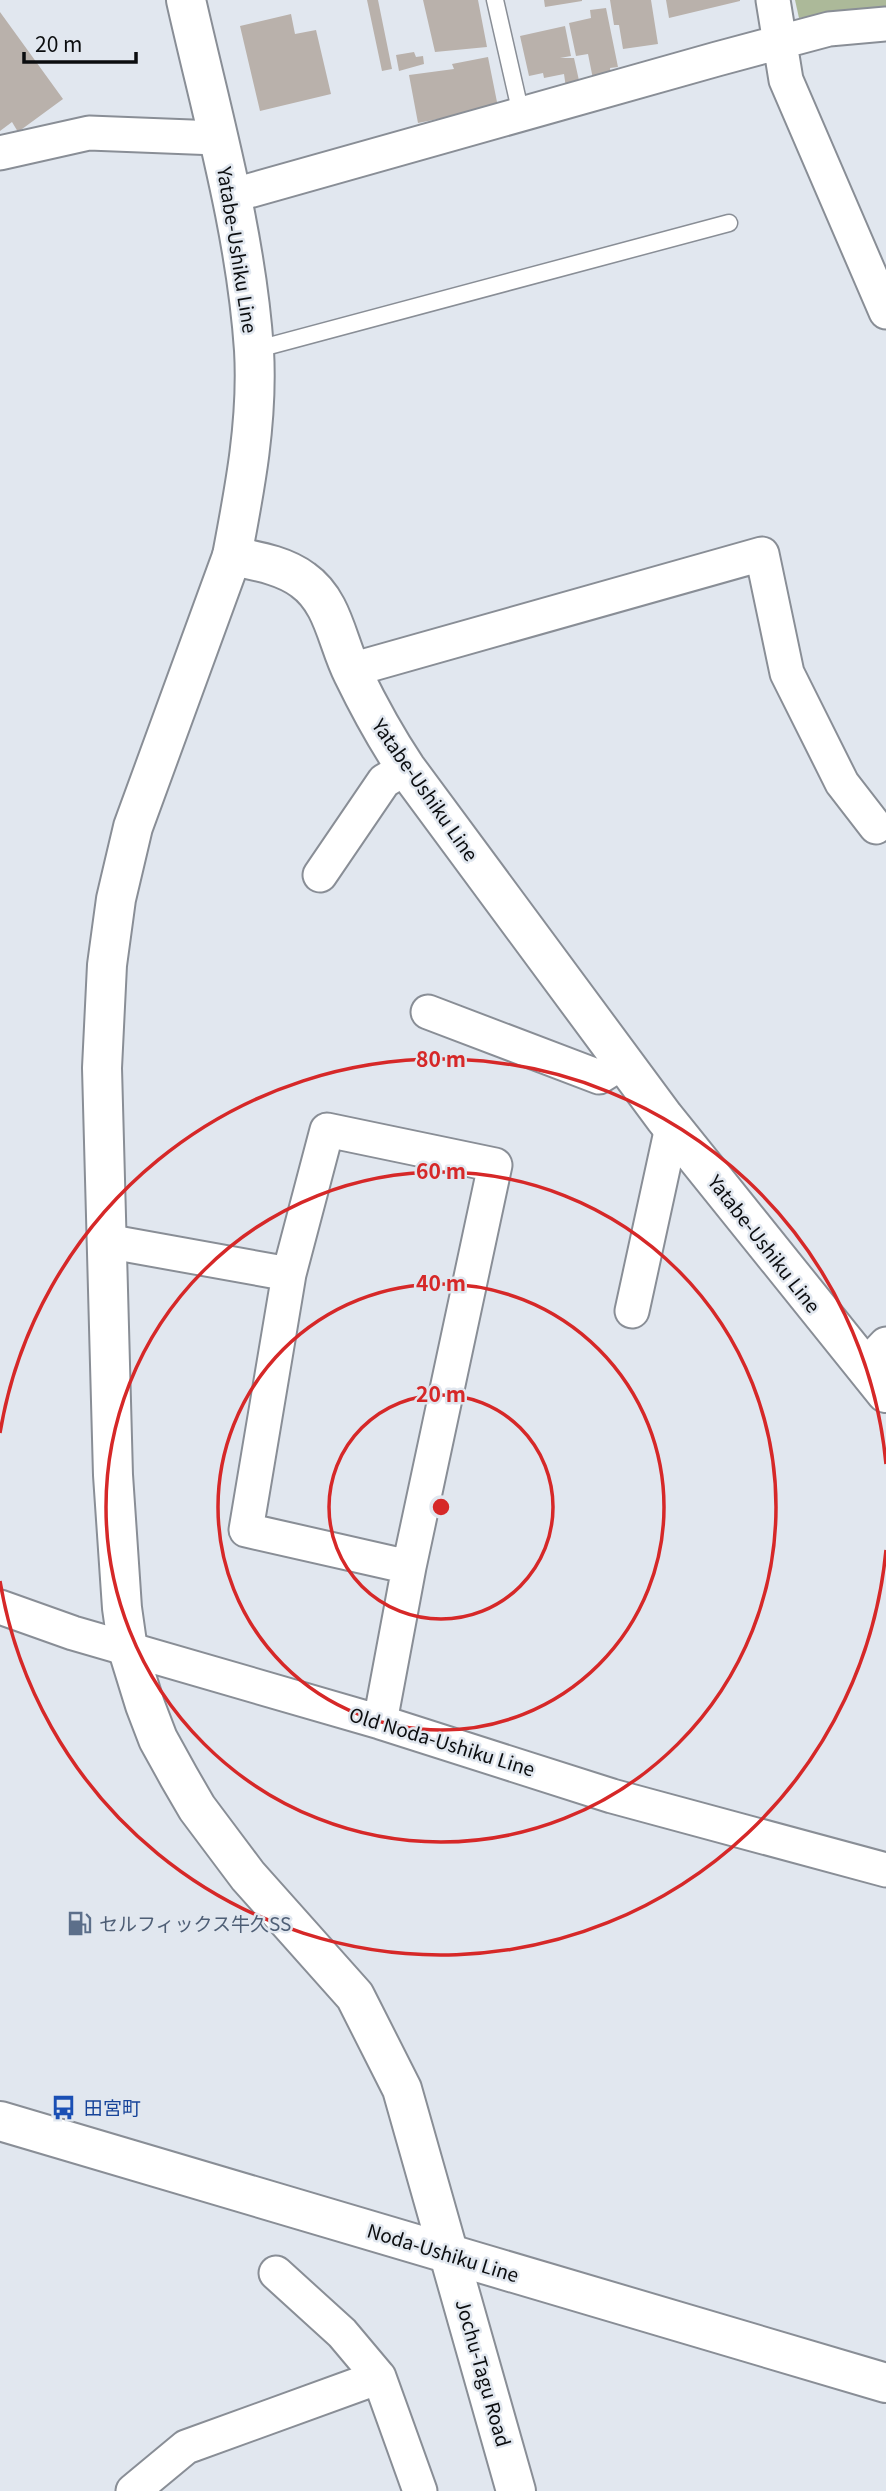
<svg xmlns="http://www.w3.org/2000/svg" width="886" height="2491" viewBox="0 0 886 2491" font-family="Georgia,'Noto Sans JP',serif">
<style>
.green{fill:#acb999}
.building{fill:#b9b1ab}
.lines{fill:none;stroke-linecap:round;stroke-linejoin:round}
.service-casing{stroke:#898e96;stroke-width:19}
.minor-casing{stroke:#898e96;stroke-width:37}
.tertiary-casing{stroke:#898e96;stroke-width:42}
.secondary-casing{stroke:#898e96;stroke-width:42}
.primary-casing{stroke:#898e96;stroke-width:42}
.service{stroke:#fff;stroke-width:16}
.minor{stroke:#fff;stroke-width:33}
.tertiary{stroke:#fff;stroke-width:38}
.secondary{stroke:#fff;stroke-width:38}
.primary{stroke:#fff;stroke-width:38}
.ring{fill:none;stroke:#d62828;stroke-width:3.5}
.labels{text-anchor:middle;stroke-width:5;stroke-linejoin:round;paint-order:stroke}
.street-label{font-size:19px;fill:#0b0d0f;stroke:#e1e7ef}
.service-label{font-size:19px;fill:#4e5e75;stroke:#e1e7ef;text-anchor:start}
.transit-label{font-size:19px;fill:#164399;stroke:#e1e7ef;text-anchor:start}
.centre{fill:#d62828;stroke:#e1e7ef;stroke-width:3.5}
.ring-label{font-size:21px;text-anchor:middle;font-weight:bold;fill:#d62828;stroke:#e1e7ef;stroke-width:5;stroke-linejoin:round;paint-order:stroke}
</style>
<rect width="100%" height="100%" fill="#e1e7ef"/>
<path class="green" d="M795,0H886V8L799,18Z"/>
<path class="building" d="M367,0H378L392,69L382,71Z
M423,0H478L487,47L435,52Z
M544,0H582V1L545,7Z
M610,0H651L658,44L623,49L619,25H614Z
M666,0H740V1L669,18Z
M606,8L618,67L610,68L611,76L593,79L588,54L576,56L569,23L591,18L590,10Z
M0,12L63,99L18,132L12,122L0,131Z
M291,14L295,34L316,30L331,94L260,111L240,26Z
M565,26L571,56L560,58H574L580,85L566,88L564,74L544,78L543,73L529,76L520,36Z
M414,52L416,57L423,56L424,64L399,71L396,55Z
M488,57L498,107L418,123L409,75L454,69L452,64Z"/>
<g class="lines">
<defs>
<path id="service" d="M495,0L521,114
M254,350L729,223"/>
<path id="minor" d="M773,0L786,80L886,312
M0,153L89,133L217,138
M231,196L717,59L829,29L886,24
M351,670L762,554L787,673L842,783L876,827
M320,875L384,781L406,768
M428,1012L599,1077L623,1062
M106,1241L289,1274
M632,1311L672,1127
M864,1367L886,1344
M0,1607L73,1633L380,1722L612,1796L886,1870
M380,1722L409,1567L495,1165L327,1130L289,1274L246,1530L409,1567
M276,2273L342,2333L379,2377L420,2491
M133,2491L186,2447L379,2377"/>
<path id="tertiary" d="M232,556L133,827L116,899L107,965L102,1068L113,1475L122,1608L128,1650L145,1705L158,1739L179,1777L197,1808L248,1876L355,1996L402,2089L516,2491"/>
<path id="secondary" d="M186,0C212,115 246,232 254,350C258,420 245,488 232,556C256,561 283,565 303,580C334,602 337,643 353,674C369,707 386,738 406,768L664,1117L886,1393"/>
<path id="primary" d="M0,2121L886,2383"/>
</defs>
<use href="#service" class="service-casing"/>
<use href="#minor" class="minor-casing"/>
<use href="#tertiary" class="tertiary-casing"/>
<use href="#secondary" class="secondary-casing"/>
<use href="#primary" class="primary-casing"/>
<use href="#service" class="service"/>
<use href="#minor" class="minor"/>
<use href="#tertiary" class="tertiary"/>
<use href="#secondary" class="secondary"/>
<use href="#primary" class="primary"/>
</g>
<g class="ring">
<circle cx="441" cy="1507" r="112"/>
<circle cx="441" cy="1507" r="223"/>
<circle cx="441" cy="1507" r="335"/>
<path d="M886 1550A447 447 0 0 1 0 1581M0 1433A447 447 0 0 1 886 1464"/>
</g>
<defs>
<symbol id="fuel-bare" viewBox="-9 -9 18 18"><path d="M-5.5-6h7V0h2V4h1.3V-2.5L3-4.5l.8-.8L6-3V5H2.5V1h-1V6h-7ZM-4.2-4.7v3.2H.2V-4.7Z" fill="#5c6f8a" stroke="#e1e7ef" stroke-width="2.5" paint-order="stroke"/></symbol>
<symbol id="bus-bare" viewBox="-9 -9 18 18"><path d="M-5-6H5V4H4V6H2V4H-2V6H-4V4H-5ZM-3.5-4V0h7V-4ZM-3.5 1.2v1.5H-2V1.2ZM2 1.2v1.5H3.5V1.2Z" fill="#1a4fb4" stroke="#e1e7ef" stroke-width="2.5" paint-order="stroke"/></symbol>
</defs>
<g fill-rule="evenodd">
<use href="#fuel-bare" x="62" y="1906" width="35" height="35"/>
<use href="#bus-bare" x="46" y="2090" width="35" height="35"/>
</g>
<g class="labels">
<g class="street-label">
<text transform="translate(237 250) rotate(81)" y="7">Yatabe-Ushiku Line</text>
<text transform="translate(425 790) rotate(55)" y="7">Yatabe-Ushiku Line</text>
<text transform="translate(764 1244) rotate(52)" y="7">Yatabe-Ushiku Line</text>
<text transform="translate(442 1742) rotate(17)" y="7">Old Noda-Ushiku Line</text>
<text transform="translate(443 2253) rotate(17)" y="7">Noda-Ushiku Line</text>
<text transform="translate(483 2373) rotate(74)" y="7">Jochu-Tagu Road</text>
</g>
<g class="service-label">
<text x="99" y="1931">セルフィックス牛久SS</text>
</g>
<g class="transit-label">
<text x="84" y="2115">田宮町</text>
</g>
</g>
<circle cx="441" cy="1507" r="10" class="centre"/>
<g class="ring-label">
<text x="441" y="1067">80 m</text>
<text x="441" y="1179">60 m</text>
<text x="441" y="1291">40 m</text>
<text x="441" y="1402">20 m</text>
</g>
<path d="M24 52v10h112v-10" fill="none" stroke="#0b0d0f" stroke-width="3.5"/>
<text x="35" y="52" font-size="21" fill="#0b0d0f" stroke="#e1e7ef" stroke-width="5" paint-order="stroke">20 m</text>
</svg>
